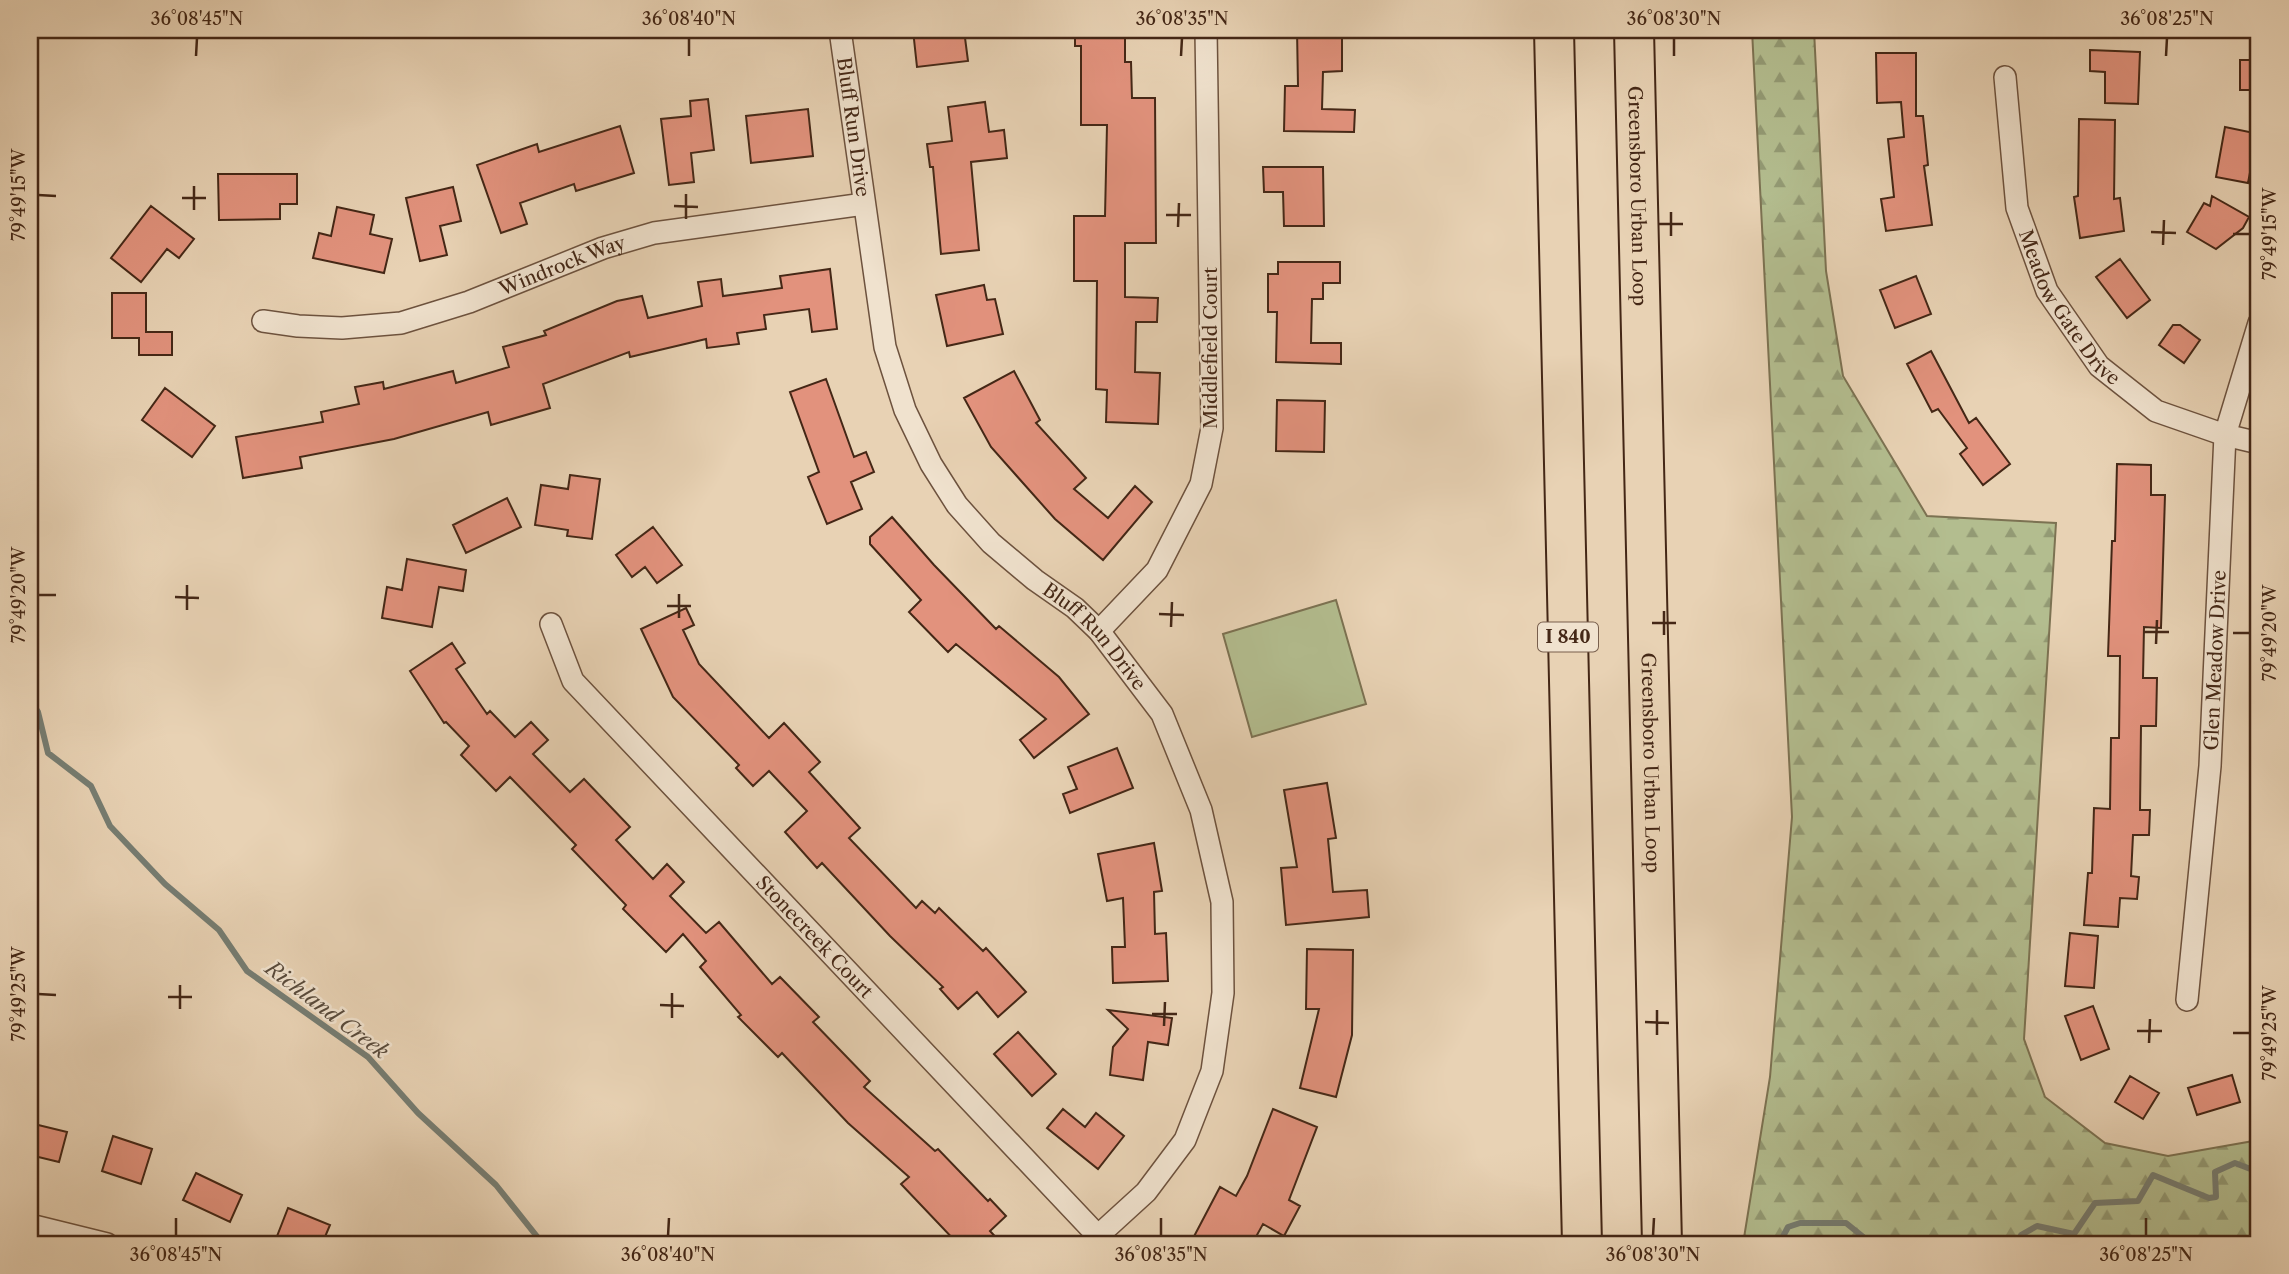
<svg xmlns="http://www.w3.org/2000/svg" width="2289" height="1274" viewBox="0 0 2289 1274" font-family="'Libre Caslon Text',serif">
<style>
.forest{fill:url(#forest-firs);stroke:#7c7252;stroke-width:2}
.park{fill:#b3bd8f;stroke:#7c7252;stroke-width:2}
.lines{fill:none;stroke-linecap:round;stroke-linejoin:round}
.stream{stroke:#767d72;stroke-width:6}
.building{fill:#e2927d;stroke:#442716;stroke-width:2}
.minor-casing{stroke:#6d523e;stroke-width:24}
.motorway-casing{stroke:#442716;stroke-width:42}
.minor{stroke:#f0e2ce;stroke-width:21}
.motorway{stroke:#e8d2b4;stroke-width:38}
.ticks{fill:none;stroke:#442716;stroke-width:2.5}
.labels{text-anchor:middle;stroke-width:5;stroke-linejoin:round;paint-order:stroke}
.shield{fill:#f0e2ce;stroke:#785f4d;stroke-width:2}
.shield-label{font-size:18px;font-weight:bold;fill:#442716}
.street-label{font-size:19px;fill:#442716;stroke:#f0e2ce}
.water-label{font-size:21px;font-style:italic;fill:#594b3c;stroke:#f0e2ce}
.neatline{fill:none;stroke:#442716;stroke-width:2.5}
.ticks-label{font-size:18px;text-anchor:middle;fill:#442716}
</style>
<defs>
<pattern id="forest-firs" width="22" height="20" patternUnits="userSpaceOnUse" patternTransform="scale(1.75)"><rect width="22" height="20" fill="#b3bd8f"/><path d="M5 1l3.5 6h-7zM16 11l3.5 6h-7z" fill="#939a74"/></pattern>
</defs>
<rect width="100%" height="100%" fill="#e8d2b4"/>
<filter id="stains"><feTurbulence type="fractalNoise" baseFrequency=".00286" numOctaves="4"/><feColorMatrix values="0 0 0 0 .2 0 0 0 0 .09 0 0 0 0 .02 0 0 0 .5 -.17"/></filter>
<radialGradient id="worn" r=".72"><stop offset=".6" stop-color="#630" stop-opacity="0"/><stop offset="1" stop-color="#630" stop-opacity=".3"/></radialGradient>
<path class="forest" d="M1752,30H1814L1826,271L1843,376L1927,516L2056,523L2024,1039L2045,1097L2105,1143L2168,1156L2259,1140V1244H1743L1770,1077L1792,817Z"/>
<path class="park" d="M1336,600L1366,704L1252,737L1223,634Z"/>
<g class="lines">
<path class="stream" d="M30,700L38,712L48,753L91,786L110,826L165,884L219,930L247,971L368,1057L418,1113L496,1185L543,1244
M1779,1244L1788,1227L1800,1223H1846L1872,1244
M2020,1244L2021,1235L2037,1226L2074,1234L2095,1203L2138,1201L2153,1175L2209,1198L2216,1197L2215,1172L2235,1163L2253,1170L2259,1167"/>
</g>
<path class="building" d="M913,30H964L968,61L917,67Z
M1075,30H1125V62H1131L1132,98H1155L1156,243H1125V297L1158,298L1157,322H1136L1135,372L1160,373L1158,424L1106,422L1107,390L1096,389L1097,281H1074V216H1105L1107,125H1081V46H1075Z
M1297,30H1342V71L1323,72L1322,109L1355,110L1354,132L1284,131L1285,86H1298Z
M2090,50L2140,52L2138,104L2105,103V72L2090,71Z
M1876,53H1916V116H1923L1928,165L1924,166L1932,225L1886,231L1881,199L1894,197L1888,139L1904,137L1901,102L1877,103Z
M2240,60H2259V90H2240Z
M708,99L714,150L691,153L694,182L669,185L661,119L691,116L690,101Z
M985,102L989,132L1004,130L1007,158L971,162L979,250L941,254L933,167H930L927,144L952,141L948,107Z
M808,109L813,156L751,163L746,116Z
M2079,119L2115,120L2114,199L2120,198L2124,231L2080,238L2074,197L2078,196Z
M620,126L634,173L576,191L574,184L520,203L527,224L501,233L477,165L537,144L539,152Z
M2225,127L2259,134V158L2253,157L2248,183L2216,177Z
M1263,167H1323L1324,226H1284L1283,192H1264Z
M218,174H297V204H280V219L219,220Z
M453,187L461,221L440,226L447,255L420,261L406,198Z
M2212,196L2249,217L2243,228L2216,249L2187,232L2204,203L2210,206Z
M151,206L194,239L179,258L167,249L141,282L111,258Z
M337,207L374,215L370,234L392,239L384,273L313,258L319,233L331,236Z
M2120,259L2150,300L2127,318L2096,277Z
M1278,262H1340V283H1323V299H1312L1311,343H1341V364L1276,362L1277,312H1268V274H1278Z
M830,269L837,329L812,332L809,309L764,315L766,329L737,333L739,344L707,348L706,339L630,357L629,352L543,384L550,408L491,425L488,412L394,439L300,457L302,468L243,478L236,437L323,422L321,412L359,404L355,387L383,382L384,389L453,371L456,383L509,367L503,347L546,335L544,331L617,301L642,296L648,318L702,306L698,282L721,279L723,296L782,288L780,276Z
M1916,276L1931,314L1895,328L1880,290Z
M984,285L987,300L995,299L1003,334L947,346L936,295Z
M112,293H146V332H172V355H139V338H112Z
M2173,325H2180L2200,340L2184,363L2159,345Z
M1931,351L1969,423L1976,418L2010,464L1983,485L1960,454L1967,448L1938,409L1932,412L1907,364Z
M1014,371L1040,420L1036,423L1086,478L1074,489L1108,518L1135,486L1152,502L1103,560L1055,519L991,447L964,398Z
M826,379L854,457L866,452L874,472L851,482L862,509L827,524L808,477L819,472L790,392Z
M165,388L215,426L192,457L142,420Z
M1277,400L1325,401L1324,452L1276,451Z
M2117,464L2151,465V495H2165L2161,628L2144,627L2143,678H2157L2156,726H2141L2140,810H2150L2149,835H2133L2131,876L2139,877L2137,899L2120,898L2118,927L2084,925L2088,873H2092L2094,808L2110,809L2111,738H2119L2120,656H2108L2112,541H2115Z
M570,475L600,479L592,539L567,536L568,530L535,525L541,485L568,489Z
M507,498L521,527L466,553L453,525Z
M892,517L934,565L996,629L999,626L1059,677L1089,714L1034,758L1020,740L1046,719L956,644L948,652L909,612L921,600L870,544V537Z
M653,527L682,565L657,583L645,567L632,577L616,555Z
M407,559L466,570L463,591L439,587L432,627L382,618L387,587L402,590Z
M686,608L694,625L683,630L699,664L769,738L784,723L820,762L809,772L860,828L849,838L916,908L922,901L935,913L939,908L983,951L986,948L1026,992L998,1017L977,992L958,1009L940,989L943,987L890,936L822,863L817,868L785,832L807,811L769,771L753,786L736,768L739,765L673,697L641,629Z
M452,643L465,663L456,669L487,714L490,711L515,737L531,722L548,740L533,754L570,792L584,779L630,827L616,840L653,879L667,864L684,882L670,896L706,933L719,922L772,984L780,977L819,1017L813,1022L870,1081L864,1087L935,1151L938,1149L988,1201L990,1199L1006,1216L990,1231L1002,1244H958L901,1184L909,1177L848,1123L782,1053L778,1057L738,1017L741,1015L700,967L706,961L683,934L666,952L623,909L626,905L572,849L576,845L510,777L496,791L461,755L469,746L446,722L444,723L410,671Z
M1117,748L1133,788L1070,813L1063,794L1077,789L1068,767Z
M1327,783L1336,838L1328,839L1333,892L1367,890L1369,917L1286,925L1281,868L1297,867L1284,790Z
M1154,843L1162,891L1154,892L1155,934L1166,933L1168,981L1113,983L1112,947H1125L1123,898L1107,901L1098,854Z
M2070,933L2098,936L2094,988L2065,986Z
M1307,949L1353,950L1352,1035L1336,1097L1300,1088L1319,1009H1306Z
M2093,1006L2109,1049L2081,1060L2065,1016Z
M1108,1010L1172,1018L1168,1045L1148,1042L1143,1080L1110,1075L1113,1047L1128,1029Z
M1018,1032L1056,1074L1032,1096L994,1054Z
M2232,1075L2240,1102L2197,1115L2188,1088Z
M2130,1076L2159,1093L2143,1119L2115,1102Z
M1063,1109L1085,1127L1096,1113L1124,1136L1098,1169L1047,1128Z
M1273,1109L1317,1127L1289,1200L1300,1206L1284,1236L1263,1224L1252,1244H1190L1220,1187L1236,1196L1247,1176Z
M30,1123L67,1132L59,1162L30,1155Z
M113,1136L152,1149L141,1184L102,1171Z
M196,1173L242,1195L230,1222L183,1200Z
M288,1208L330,1225L322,1244H274Z"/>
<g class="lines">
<defs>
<g id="minor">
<path id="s1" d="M840,30L885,347L905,410L931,464L957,505L991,543L1035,580L1075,608L1099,631L1162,714L1201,810L1222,902L1223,993L1212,1071L1185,1140L1146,1192L1089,1244"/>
<path id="s2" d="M2005,77L2017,208L2047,291L2099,366L2156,411L2225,435L2259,443"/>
<path id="s3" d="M263,321L298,326L342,328L401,323L469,302L603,248L654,233L864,204"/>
<path id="s4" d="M551,624L573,681L1098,1236"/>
<path d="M1099,631L1157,570L1201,484L1212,428L1206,30"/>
<path id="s5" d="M2187,1000L2210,766L2225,435L2259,323"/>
<path d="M30,1225L107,1244"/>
</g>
<g id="motorway">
<path d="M1554,30L1582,1244"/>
<path id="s6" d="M1634,30L1662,1244"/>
</g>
</defs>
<use href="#minor" class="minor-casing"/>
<use href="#motorway" class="motorway-casing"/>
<use href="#minor" class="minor"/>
<use href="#motorway" class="motorway"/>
</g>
<path class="ticks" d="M196,56L197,38M689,56V38M1181,56L1182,38M1674,56V38M2166,56L2167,38M38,195L56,196M182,198H206M674,206L698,207M194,210V186M1166,215H1191M686,219V194M1659,224H1683M1178,227L1179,203M2151,232L2176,233M2233,234H2250M1671,236V212M2163,245L2164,220M38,595H56M175,597L199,598M667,606H691M187,610V585M1159,614L1184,615M679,618V594M1652,623H1676M1171,627L1172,602M2144,632H2169M2233,633H2250M1664,635V611M2156,644L2157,620M38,994L56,995M168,997H192M660,1005L684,1006M180,1009V985M1152,1014H1177M672,1018V993M1645,1022L1669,1023M1164,1026L1165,1002M2137,1031H2162M2233,1033H2250M1657,1035V1010M2149,1043L2150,1019M176,1236V1218M668,1236L669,1218M1161,1236V1218M1653,1236L1654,1218M2146,1236V1218"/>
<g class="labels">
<rect class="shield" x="1538" y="622.5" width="60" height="29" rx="5"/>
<g class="shield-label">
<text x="1568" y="643">I 840</text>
</g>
<g class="street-label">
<text dy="7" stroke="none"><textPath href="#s1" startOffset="98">Bluff Run Drive</textPath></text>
<text dy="7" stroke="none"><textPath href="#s6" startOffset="166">Greensboro Urban Loop</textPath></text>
<text dy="7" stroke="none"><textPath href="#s3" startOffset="310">Windrock Way</textPath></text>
<text dy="7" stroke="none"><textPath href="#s2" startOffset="245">Meadow Gate Drive</textPath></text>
<text transform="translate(1210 348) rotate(-90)" y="7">Middlefield Court</text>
<text dy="7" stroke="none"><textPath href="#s1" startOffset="686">Bluff Run Drive</textPath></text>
<text dy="7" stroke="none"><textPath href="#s5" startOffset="341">Glen Meadow Drive</textPath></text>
<text dy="7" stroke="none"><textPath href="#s6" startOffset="733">Greensboro Urban Loop</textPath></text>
<text dy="7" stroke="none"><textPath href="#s4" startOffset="413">Stonecreek Court</textPath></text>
</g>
<g class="water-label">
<text transform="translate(327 1010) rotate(37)" y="7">Richland Creek</text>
</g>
</g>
<rect width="2289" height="1274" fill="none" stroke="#e8d2b4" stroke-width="77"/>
<rect x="38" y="38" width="2212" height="1198" class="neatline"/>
<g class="ticks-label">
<text x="197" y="25">36°08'45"N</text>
<text x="689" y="25">36°08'40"N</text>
<text x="1182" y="25">36°08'35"N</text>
<text x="1674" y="25">36°08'30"N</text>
<text x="2167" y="25">36°08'25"N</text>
<text transform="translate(19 195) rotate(-90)" y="6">79°49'15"W</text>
<text transform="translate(2270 234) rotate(-90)" y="6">79°49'15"W</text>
<text transform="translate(19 595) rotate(-90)" y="6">79°49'20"W</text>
<text transform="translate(2270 633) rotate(-90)" y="6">79°49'20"W</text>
<text transform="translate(19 994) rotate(-90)" y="6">79°49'25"W</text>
<text transform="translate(2270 1033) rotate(-90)" y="6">79°49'25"W</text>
<text x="176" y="1261">36°08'45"N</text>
<text x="668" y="1261">36°08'40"N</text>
<text x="1161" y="1261">36°08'35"N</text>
<text x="1653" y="1261">36°08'30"N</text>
<text x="2146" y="1261">36°08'25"N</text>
</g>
<rect width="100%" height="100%" filter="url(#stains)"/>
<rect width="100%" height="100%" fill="url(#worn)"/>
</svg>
